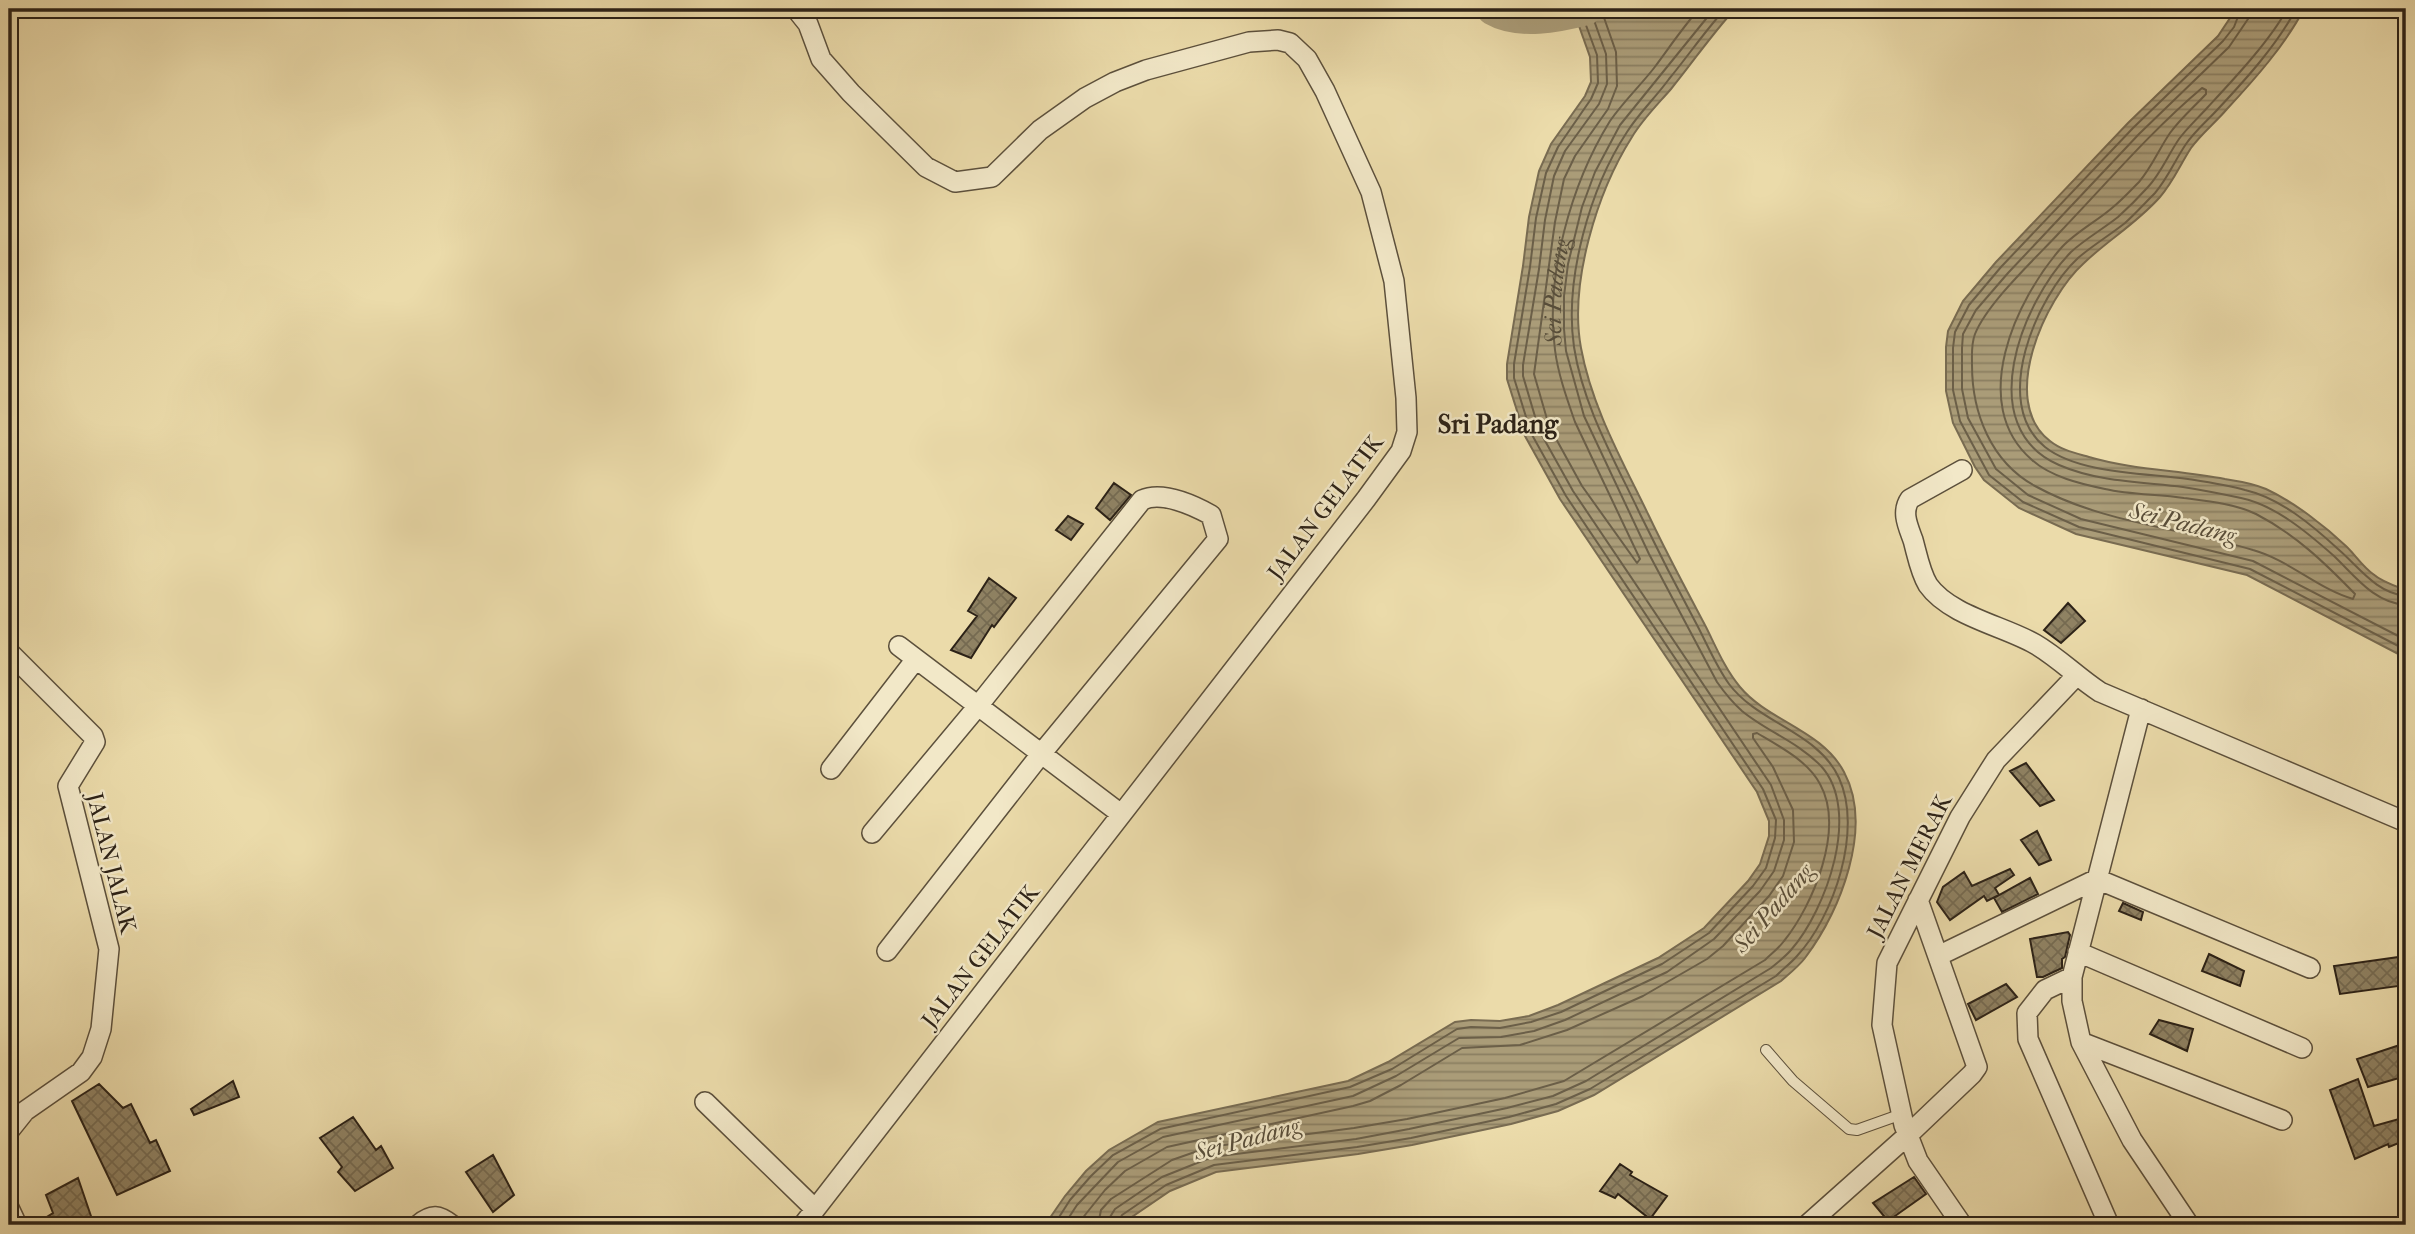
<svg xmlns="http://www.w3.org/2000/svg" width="2415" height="1234" viewBox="0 0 2415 1234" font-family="'IM FELL French Canon',serif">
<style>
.water{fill:url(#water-rules);stroke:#786b51;stroke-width:2}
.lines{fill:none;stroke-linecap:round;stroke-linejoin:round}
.shore{stroke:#6b5f48;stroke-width:2}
.river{stroke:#aa9c78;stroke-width:33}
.building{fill:url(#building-cross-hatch);stroke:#2c2217;stroke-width:2}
.service-casing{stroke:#5c503c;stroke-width:12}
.minor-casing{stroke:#5c503c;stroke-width:22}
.service{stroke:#f2e8c8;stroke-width:10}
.minor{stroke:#f2e8c8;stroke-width:19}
.labels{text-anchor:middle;stroke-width:5;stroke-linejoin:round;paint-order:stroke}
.street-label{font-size:23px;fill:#2c2217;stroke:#f2e8c8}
.water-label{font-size:24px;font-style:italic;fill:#584d39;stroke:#f2e8c8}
.quarter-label{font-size:26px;font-weight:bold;fill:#2c2217;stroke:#f2e8c8}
</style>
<defs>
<pattern id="water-rules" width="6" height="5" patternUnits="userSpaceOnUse" patternTransform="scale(1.75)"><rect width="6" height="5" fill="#aa9c78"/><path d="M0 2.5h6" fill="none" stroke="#8b7f61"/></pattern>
<pattern id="building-cross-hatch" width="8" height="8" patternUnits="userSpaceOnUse" patternTransform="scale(1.75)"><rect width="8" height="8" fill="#8f8263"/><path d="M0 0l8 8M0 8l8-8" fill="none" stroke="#756a51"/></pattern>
</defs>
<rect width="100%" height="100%" fill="#ebdbaa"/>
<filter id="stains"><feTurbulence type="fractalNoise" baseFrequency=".00286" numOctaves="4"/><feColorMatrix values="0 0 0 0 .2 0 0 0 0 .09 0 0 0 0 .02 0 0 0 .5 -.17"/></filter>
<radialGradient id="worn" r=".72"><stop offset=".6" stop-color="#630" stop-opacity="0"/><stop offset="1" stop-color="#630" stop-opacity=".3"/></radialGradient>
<path class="water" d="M1573,9H1735C1712,34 1693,62 1671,89C1658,104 1642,120 1632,137C1597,192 1569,283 1581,348C1592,408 1623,462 1649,516C1667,554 1687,591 1706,627C1716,647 1725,669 1740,687C1768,721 1822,730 1844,772C1874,828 1840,911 1805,958C1799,966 1789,974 1781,981L1594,1095L1558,1111L1511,1124L1412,1145L1358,1154L1216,1172L1170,1191L1126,1221L1122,1225H1045L1065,1196L1086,1171L1109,1150L1158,1122L1348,1081L1388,1062L1455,1022L1471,1020L1500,1021L1529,1016L1558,1005L1658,958L1704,928L1748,881L1760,864L1769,836V821L1757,792L1560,499L1525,436L1507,379V364L1523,266L1529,217L1539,171L1551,144L1585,96L1591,82L1590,57Z
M2236,9H2304C2285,45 2255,79 2227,109C2216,122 2201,134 2191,148C2180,165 2173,182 2160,197C2136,224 2109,239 2084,263C2045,298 1998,401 2050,441C2061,450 2075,453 2089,457C2133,470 2180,470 2225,479C2238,481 2253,483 2266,489C2294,502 2325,526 2347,547C2356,556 2363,567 2373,574C2382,582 2395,586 2406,590V658L2247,575L2076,534L2019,508L1984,480L1975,467L1953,423L1946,391V347L1948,331L1963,301L1996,262L2128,123L2218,36Z"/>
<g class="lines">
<g class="shore">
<path id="s1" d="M1601,9L1616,52L1617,86L1608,109L1575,156L1564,179L1555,222L1534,374L1549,426L1582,486L1637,563L1640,559L1575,422C1567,399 1558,374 1555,350C1545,276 1571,184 1610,121C1623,102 1640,86 1654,68C1669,48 1683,27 1699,9"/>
<path d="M2241,9L2234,27L2223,41L2133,128L2001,267L1969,305L1955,332L1953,348V390L1960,421L1989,475L2023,502L2079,527L2250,569L2406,650"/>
<path d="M2250,9L2248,19L2229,47L2139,134L2008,273L1976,310L1963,334L1962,348V389L1968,418L1996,469L2028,495L2081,519L2253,561L2406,640"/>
<path d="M2287,9C2270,41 2232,81 2207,108C2198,118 2187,128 2179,139C2168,155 2161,173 2148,187C2138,198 2128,208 2118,217C2103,229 2085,239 2071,252C2022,302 1972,427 2059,465C2098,482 2142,482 2183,487C2202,490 2222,494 2241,498C2275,505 2308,533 2334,556C2355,576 2374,603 2406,605"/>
<path d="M2296,9C2277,45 2246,79 2218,109C2208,120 2195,131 2186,144C2175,160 2168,178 2155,193C2145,203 2135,214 2125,223C2110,235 2093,245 2078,258C2037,296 1990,403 2045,447C2079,474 2146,473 2188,479C2207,482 2227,485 2245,490C2280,498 2312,525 2338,549C2359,567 2376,593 2406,596"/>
<path d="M2202,88L2206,90V94C2194,107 2180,119 2170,133C2159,149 2152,167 2139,182C2130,191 2122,200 2112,208C2097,221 2076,232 2062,247C2016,299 1967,404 2032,460C2051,477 2081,484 2105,489C2131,495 2158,494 2184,498C2207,501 2236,504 2256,514C2295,534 2325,563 2355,594L2353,599C2318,589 2289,560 2253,550C2181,528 2102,523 2035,486C1991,462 1972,413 1972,365C1972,355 1971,344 1975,334C1988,302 2036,258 2060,232C2106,184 2151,131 2202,88Z"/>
<path d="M1054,1225L1070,1200L1091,1176L1113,1155L1160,1129L1350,1087L1392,1069L1457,1029L1471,1027L1500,1028L1531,1022L1561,1012L1662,964L1709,933L1753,886L1766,868L1775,838L1776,820L1763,789L1566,496L1531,433L1514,378V364L1530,267L1536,218L1546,173L1558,147L1591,99L1598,83L1597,55L1580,9"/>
<path d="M1064,1225L1077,1205L1118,1162L1163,1137L1353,1096L1396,1076L1459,1038L1501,1037L1534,1031L1565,1020L1667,972L1714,939L1760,891L1774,871L1784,840V820L1771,785L1573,491L1539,430L1523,376V365L1539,269L1545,220L1554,176L1565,151L1599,104L1607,84L1606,54L1590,9"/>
<path d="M1077,1225L1105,1190L1125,1171L1167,1147L1353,1106L1370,1101L1401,1085L1462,1048L1520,1045L1567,1030L1643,996L1707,959L1723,946L1769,896L1783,876L1794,842L1793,810L1773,767L1753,738V734L1757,733C1779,746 1808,761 1820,784C1845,829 1813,905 1784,941C1779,948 1771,954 1765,960L1564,1081L1505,1098L1407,1119L1354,1128L1209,1147L1172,1160L1111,1199L1101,1210L1098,1225"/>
<path d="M1108,1225L1110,1217L1115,1209L1162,1177L1212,1157L1356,1139L1409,1129L1507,1108L1553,1096L1586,1081L1771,968C1778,962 1785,957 1791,950C1826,910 1862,811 1821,766C1798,742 1766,731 1742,711C1732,702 1724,692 1717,682L1649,554L1584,416L1566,351L1564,329V296L1568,264L1582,207L1595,172L1620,125L1714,9"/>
<path d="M1117,1225L1122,1215L1166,1185L1214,1165L1357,1147L1411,1138L1509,1117L1556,1104L1590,1089L1776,976C1783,969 1791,963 1797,956C1834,916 1863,830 1839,778C1818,732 1758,723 1729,684C1716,666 1707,644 1697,625C1677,588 1658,551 1640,514C1615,461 1583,406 1574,347C1564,279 1590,188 1627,132C1639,113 1656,97 1669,79C1688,56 1705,31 1725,9"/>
</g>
<path class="river" d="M1493,9C1519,24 1558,16 1585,9"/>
</g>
<path class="building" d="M1114,483L1131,495L1110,520L1096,508Z
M1068,516L1083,524L1071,540L1056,530Z
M989,578L1016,598L994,627L992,625L971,658L951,650L977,616L968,611Z
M2068,603L2085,621L2061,643L2044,630Z
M2026,763L2054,800L2040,806L2010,771Z
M2037,831L2051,860L2039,865L2021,840Z
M2010,869L2014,875L1995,888L1999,895L1987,901L1984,896L1950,920L1937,902L1943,887L1964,872L1972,886Z
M2030,878L2038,894L2002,912L1994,898Z
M2123,903L2143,912L2141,920L2119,911Z
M2068,932L2070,935L2065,957L2062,959V968L2043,977H2037L2030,939Z
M2209,954L2244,971L2240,986L2202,971Z
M2406,956V985L2340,994L2334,966Z
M2006,984L2017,997L1976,1020L1968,1004Z
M2159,1020L2193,1029L2187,1051L2150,1034Z
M2406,1043V1076L2368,1087L2357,1059Z
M2358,1079L2374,1126L2406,1117V1140L2389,1147L2388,1144L2355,1159L2330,1090Z
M233,1081L239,1097L194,1115L191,1109Z
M99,1084L123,1108L131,1104L150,1143L156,1140L170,1171L117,1195L72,1101Z
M353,1117L376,1150L381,1146L393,1168L355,1191L338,1172L342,1167L320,1138Z
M493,1155L514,1195L493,1212L466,1172Z
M1620,1164L1632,1172L1630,1175L1667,1196L1650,1219L1618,1194L1615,1198L1600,1191Z
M1914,1177L1926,1194L1888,1221L1873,1203Z
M78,1178L94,1225H34L53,1213L46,1195Z"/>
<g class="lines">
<defs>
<path id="service" d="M1766,1050L1793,1081L1849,1129L1857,1130L1902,1114"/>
<path id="minor" d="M796,9L808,24L821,59L851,93L926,167L955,182L992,177L1040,130L1085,98L1115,82L1146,70L1249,42L1278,40L1290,43L1307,59L1325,91L1371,192L1394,281L1406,398L1407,432L1401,451L1366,499L803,1225
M1962,470L1910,499C1901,512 1908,526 1913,540C1917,554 1920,572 1928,585C1950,616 2004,626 2035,644C2059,658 2077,677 2100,692L2406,822
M899,646L1121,814
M9,652L93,736L95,742L68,786L109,949L101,1029L92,1057L81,1072L25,1111L9,1131
M2141,709L2072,977V1001L2081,1042L2132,1140L2189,1225
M831,769L916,659
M872,833L978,706L1142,500C1162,491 1193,505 1211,515L1218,539L1041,754L887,951
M2078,952L2302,1048
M1938,956L2097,879L2310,968
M2072,977L2045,990L2027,1013L2028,1039L2109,1225
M2081,1042L2282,1120
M705,1102L815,1209
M9,1208L17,1225
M418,1225C432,1213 439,1215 452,1225
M1807,1225L1908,1135L1972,1074L1977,1067L1918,900
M1962,1225L1918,1161L1904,1125L1882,1025L1887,963L1960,817L1996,760L2077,675"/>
</defs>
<use href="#service" class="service-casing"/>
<use href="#minor" class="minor-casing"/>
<use href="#service" class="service"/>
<use href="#minor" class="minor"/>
</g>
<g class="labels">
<g class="street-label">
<text transform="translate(1325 507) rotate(-53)" y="8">JALAN GELATIK</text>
<text transform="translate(112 863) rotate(76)" y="8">JALAN JALAK</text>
<text transform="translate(1909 866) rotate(-63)" y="8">JALAN MERAK</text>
<text transform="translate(980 956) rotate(-52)" y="8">JALAN GELATIK</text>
</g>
<g class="water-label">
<text dy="8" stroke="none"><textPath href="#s1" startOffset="892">Sei Padang</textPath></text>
<text transform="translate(2183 523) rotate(14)" y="8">Sei Padang</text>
<text transform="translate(1773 908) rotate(-49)" y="8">Sei Padang</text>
<text transform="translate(1247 1139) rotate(-15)" y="8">Sei Padang</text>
</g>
<g class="quarter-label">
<text x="1498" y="433">Sri Padang</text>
</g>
</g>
<rect width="2415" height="1234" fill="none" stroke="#ebdbaa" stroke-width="35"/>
<rect x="10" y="10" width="2394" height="1213" fill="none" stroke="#2c2217" stroke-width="3.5"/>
<rect x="18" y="18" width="2380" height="1199" fill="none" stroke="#2c2217" stroke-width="2"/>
<rect width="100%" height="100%" filter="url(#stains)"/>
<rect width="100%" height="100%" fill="url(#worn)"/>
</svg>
